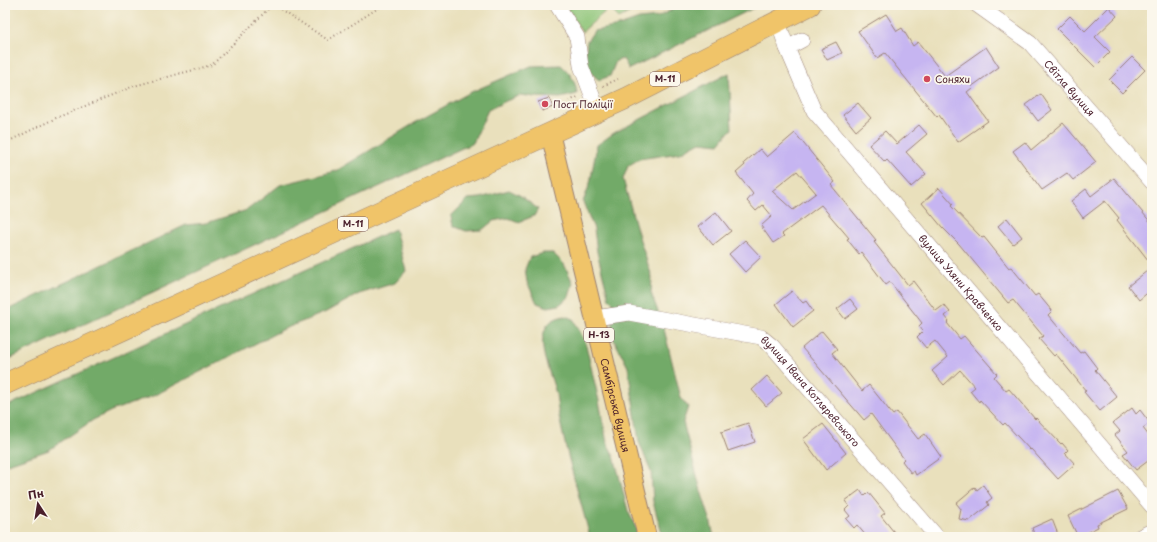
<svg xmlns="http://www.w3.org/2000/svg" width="1157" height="542" viewBox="0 0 1157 542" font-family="'Playpen Sans',sans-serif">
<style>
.green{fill:#8ec578;stroke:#6c7252}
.forest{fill:#72aa68;stroke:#5e644a}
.building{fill:#c6b5f1;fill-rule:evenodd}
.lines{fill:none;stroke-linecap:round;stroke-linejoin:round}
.minor-casing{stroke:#9a8074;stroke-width:16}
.major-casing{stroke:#9a8074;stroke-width:20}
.highway-casing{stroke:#9a8074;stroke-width:22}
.path{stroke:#9a8074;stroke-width:2;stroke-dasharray:1 3;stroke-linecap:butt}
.minor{stroke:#fff;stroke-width:15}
.major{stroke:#f0c469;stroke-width:18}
.highway{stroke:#f0c469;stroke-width:21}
.poi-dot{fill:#d1495b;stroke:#fbf7ec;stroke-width:1.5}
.labels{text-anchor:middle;stroke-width:3.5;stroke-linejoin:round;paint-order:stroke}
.shield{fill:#fbf7ec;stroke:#7f6065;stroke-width:1}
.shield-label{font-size:9px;font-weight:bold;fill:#4a1f2b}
.poi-label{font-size:10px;fill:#4a1f2b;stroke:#fbf7ec;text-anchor:start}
.street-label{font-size:10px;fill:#4a1f2b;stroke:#fbf7ec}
</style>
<rect width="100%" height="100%" fill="#fbf7ec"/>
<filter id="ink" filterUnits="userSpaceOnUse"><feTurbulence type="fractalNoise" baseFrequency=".025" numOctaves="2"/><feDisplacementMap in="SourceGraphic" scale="8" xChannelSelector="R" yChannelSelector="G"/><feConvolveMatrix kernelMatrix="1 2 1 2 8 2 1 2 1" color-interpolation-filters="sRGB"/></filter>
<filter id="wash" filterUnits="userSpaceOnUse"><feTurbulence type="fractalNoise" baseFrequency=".012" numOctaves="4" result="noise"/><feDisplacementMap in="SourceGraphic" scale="16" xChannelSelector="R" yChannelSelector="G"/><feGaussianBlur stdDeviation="0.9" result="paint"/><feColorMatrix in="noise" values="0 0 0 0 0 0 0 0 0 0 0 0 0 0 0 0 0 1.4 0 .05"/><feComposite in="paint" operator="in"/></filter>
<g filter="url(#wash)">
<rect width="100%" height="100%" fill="#e9e0bc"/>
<path class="green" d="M565,5H644L619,18L609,8L582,32Z"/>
<path class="forest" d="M681,5H760L629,69L623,59L616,61L610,76L599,80L584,67L587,41L594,31L619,26L639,19L658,17Z
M561,65C570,73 576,81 577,94L560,98L535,97L521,95L506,101L488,110L473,143L5,361V311L186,225L206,223L247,210L280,185L336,171L418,121L469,93L531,66Z
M729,73L732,129L728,133L719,144L700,142L680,153L639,159L628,166L623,179L639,237L652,277L651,293L663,325L681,398L688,407L683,422L701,491L710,519L714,537H663L653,502L651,472L639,442L628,367L613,338L612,321L616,306L609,299L597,252L594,229L583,202L590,183L597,145L614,133Z
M509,190L521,196L538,209L534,216L519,222L508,218L493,221L482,230L466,231L453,226L451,216L468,199L480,198Z
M395,229L406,271L395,283L359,294L326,312L284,329L153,396L111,411L93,420L49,450L5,465V407Z
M543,253H553L564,264L573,283L569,297L559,305L548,307L537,303L527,282L525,269L530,257Z
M565,316L573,319L585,341L599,401L607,443L614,456L628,511L638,532L637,537H590C580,499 568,460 560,421C558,412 557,403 556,394C552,377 540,354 543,337C545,324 552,318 565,316Z"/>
<g id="blocks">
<path class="building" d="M1109,7L1117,16L1095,37L1110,52L1095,67L1057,29L1070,16L1085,31Z
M886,14L897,31L902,28L913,46L918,42L945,76L986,47L999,67L971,87L972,88L967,92L988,121L958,142L939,115L937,117L885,53L877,58L858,31Z
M836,42L842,53L827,60L821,49Z
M1132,57L1145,70L1122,93L1109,80Z
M1041,94L1052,110L1038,121L1026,105Z
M549,98L553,107L542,111L538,102Z
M858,103L871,118L856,131L843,115Z
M1063,123L1096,162L1073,180L1067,173L1042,190L1013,151L1025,142L1031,150Z
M919,125L927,134L906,152L926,174L911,187L887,160L885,162L869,145L885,131L897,144Z
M795,133L835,182L831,185L876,240L874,242L908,285L913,281L936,311L944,305L950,312L945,316L949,321L947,323L960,339L964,336L997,374L994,377L1006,391L1009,389L1035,419L1036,418L1061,444L1062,443L1068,450L1065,453L1075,464L1058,479L1031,449L1030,450L1005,423L1003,425L980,400L979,402L970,391L975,387L960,370L944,385L932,371L948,357L935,341L926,348L917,337L923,331L919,326L922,323L890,282L886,285L861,252L859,254L847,239L849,238L821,205L782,234L784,236L773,243L761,226L772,216L763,205L756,211L747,201L753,194L736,173L745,165L744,163L760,149L767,157ZM797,171L816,193L793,210L772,191Z
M1114,178L1152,224V265L1117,220L1119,218L1105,201L1083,218L1071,201L1086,189L1091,196Z
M939,188L953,204L951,206L982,238L984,237L1009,268L1011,267L1035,296L1038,294L1052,311L1048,315L1080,353L1084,351L1097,368L1095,370L1117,397L1100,411L1084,392L1086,391L1056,354L1054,356L1039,339L1043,336L1013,300L1008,303L959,244L942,227L922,203Z
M716,212L731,231L713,245L698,227Z
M1007,218L1022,237L1013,244L998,226Z
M745,240L761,257L745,272L729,254Z
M1152,267V289L1139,300L1128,286Z
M792,291L803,303L806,301L813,311L793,327L776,304Z
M850,299L858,309L845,319L837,309Z
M822,331L837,349L832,353L862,391L869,385L893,415L897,412L918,439L925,434L941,457L916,475L914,471L911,473L902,461L904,459L871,414L864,420L802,348Z
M767,376L782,393L766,406L752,390Z
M1132,408L1136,414L1140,410L1150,423L1143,428L1152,440V458L1136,470L1123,454L1128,451L1115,435L1120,431L1113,423Z
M748,423L755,442L728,451L721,432Z
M823,424L846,453L826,470L803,439Z
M983,485L992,498L987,502L989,505L969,521L959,519L961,509L956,503L975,487L977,490Z
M860,490L864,496L868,492L885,513L881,516L898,537H867L857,525L854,528L846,519L850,516L845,510L849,506L845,501Z
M1118,491L1128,509L1097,524L1098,527L1078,537L1068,516Z
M1052,519L1059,537H1035L1032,528Z"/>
</g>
</g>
<g filter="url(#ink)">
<use href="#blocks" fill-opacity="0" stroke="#9a8074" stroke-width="1"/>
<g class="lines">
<defs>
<g id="minor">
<path d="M557,5L577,37L581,66L598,111"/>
<path id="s1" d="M977,5L1030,43L1152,182"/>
<path id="s2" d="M778,22L787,48L814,111L1152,506"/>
<path d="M787,48L802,40"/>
<path id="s3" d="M595,318L629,313L761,337L772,346L937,537"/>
<path d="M1140,537L1152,531"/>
</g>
<g id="major">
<path id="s4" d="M550,133L647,537"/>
</g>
<path id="highway" d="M5,384L627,98L810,5"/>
</defs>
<use href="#minor" class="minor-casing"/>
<use href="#major" class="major-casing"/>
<use href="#highway" class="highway-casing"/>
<path class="path" d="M274,5L328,40L383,5
M603,86L618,79
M569,101L578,97
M5,143L56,118L134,86L212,65L272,5"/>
<use href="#minor" class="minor"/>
<use href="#major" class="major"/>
<use href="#highway" class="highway"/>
</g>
</g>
<g class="poi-dot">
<circle cx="927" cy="79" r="4"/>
<circle cx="545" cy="104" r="4"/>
</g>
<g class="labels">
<g class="shield">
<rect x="650" y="72" width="30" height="14" rx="3"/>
<rect x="338" y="217" width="30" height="14" rx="3"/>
<rect x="584" y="328" width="30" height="14" rx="3"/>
</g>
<g class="shield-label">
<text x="665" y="82">М-11</text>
<text x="353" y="227">М-11</text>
<text x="599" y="338">Н-13</text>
</g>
<g class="poi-label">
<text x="935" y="83">Соняхи</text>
<text x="553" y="108">Пост Поліції</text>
</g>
<g class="street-label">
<text dy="4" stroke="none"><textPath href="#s1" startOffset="125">Світла вулиця</textPath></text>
<text dy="4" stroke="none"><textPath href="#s2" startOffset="322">вулиця Уляни Кравченко</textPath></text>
<text dy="4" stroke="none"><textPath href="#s3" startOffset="242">вулиця Івана Котляревського</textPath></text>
<text dy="4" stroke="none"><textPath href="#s4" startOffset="280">Самбірська вулиця</textPath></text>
</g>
</g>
<rect width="1157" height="542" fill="none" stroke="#fbf7ec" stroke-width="20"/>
<g transform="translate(38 504) rotate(348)" stroke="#fbf7ec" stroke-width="3" paint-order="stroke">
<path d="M0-3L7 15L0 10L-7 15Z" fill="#4a1f2b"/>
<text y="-6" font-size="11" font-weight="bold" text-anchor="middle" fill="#4a1f2b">Пн</text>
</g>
</svg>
